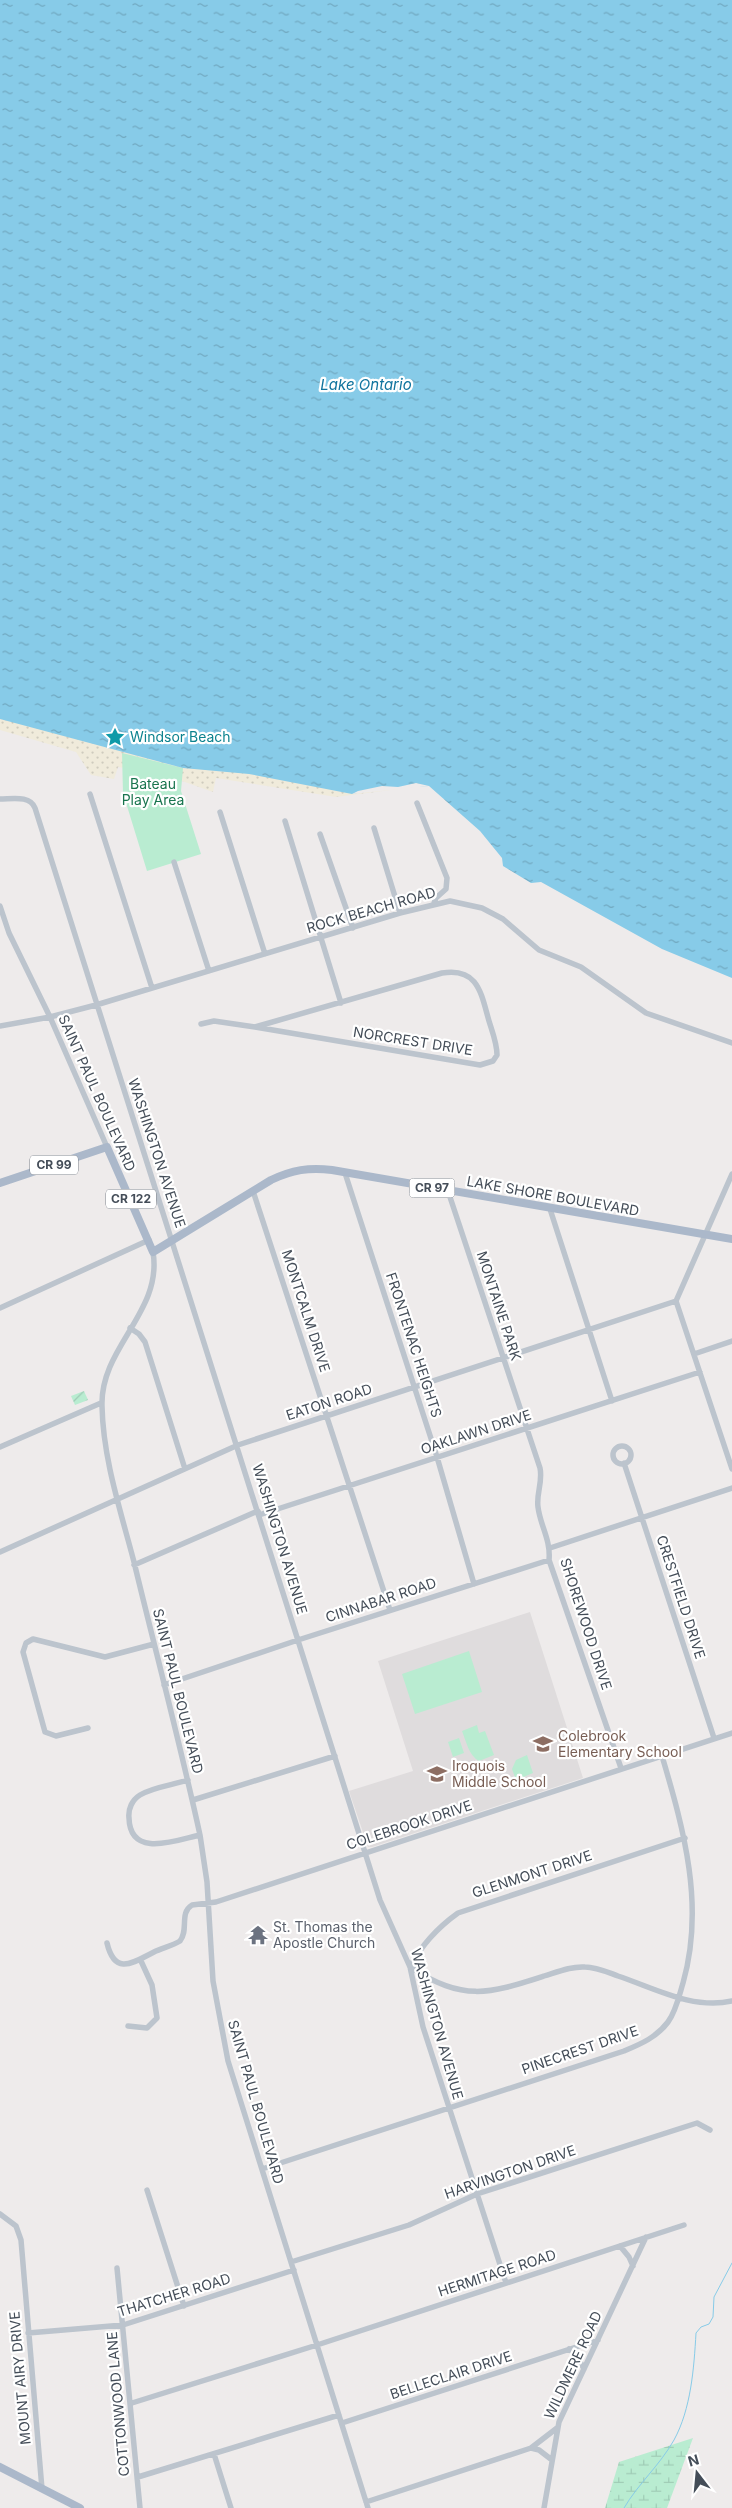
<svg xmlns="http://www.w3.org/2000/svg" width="732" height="2508" viewBox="0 0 732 2508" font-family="Inter,sans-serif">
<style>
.education{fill:#dfdcdd}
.wetland{fill:url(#wetland-marsh)}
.sand{fill:url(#sand-dots)}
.park{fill:#b9ecd1}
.garden{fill:url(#garden-furrows)}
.water{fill:url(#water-ripples)}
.pier{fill:#eeebeb}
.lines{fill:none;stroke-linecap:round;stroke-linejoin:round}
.stream{stroke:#87cbe8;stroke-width:1}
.minor{stroke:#bcc4cd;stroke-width:5.5}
.major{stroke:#abb8ca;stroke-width:8}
.labels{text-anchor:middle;stroke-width:4.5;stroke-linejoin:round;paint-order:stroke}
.shield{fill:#fff;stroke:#7c828a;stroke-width:1}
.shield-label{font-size:12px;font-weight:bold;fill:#444d58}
.culture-label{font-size:14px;fill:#0d838f;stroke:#fff;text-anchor:start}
.park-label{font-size:14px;fill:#19754f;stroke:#fff}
.street-label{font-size:14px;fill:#444d58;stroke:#fff}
.education-label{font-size:14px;fill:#785e54;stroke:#fff;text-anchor:start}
.worship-label{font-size:14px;fill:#5b616d;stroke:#fff;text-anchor:start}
.water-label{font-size:15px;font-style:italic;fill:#11749e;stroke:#fff}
</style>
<defs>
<pattern id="wetland-marsh" width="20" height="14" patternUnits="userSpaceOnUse" patternTransform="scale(1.25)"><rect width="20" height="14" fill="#b9ecd1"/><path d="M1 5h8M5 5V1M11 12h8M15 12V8" fill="none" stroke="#a0ccb6"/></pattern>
<pattern id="sand-dots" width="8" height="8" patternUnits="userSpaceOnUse" patternTransform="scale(1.25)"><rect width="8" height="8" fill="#f0ebdb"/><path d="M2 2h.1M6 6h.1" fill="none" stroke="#cfcbbe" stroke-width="1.8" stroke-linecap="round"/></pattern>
<pattern id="garden-furrows" width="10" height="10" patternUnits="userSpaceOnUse" patternTransform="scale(1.25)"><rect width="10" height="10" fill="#b9ecd1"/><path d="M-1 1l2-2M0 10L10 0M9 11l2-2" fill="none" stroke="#a0ccb6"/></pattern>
<pattern id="water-ripples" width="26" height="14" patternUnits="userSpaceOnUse" patternTransform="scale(1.25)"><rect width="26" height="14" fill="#87cbe8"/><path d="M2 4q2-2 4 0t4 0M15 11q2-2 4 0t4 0" fill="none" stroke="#70a7bf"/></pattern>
</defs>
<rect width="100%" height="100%" fill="#eeebeb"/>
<path class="education" d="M530,1612L583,1778L372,1847H368L349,1791L413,1771L378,1661Z"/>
<path class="wetland" d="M693,2438L667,2508H605L619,2462Z"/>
<path class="sand" d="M0,676L398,789L336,797L216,778L213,792L165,775L118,767L114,779L91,775L76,752L0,730Z"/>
<path class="park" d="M122,753L183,768L181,791L201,854L147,871L123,793Z
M469,1651L482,1692L415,1714L402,1674Z
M477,1725L479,1733L485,1731L494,1755L479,1761C469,1756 466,1741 462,1731Z
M459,1738L464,1753L453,1757L448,1742Z
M527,1755L533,1773L516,1780L512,1769L516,1760Z"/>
<path class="garden" d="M84,1391L88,1400L75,1405L71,1396Z"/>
<path class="water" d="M0,0H732V978L662,949L541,882L531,883L503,866L502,858L480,831L429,786L379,789L352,794L249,774L183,768L0,719Z"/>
<path class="pier" d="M416,783L429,786L352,794L358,791L382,786L398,787Z"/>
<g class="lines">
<path class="stream" d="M624,2508C638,2484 660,2465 674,2440C691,2409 694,2368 696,2333L701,2327L709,2324L713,2317L714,2297L732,2263"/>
<path class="minor" d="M90,794L152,988
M0,799C12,799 30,795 35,808L380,1900L410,1967L423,2027L506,2283
M417,803L447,878L446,889L436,898L434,903
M220,812L265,954
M285,821L341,1003
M374,828L400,913
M320,834L353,928
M174,862L209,971
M0,906L9,933L50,1017L107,1147
M201,1024L214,1021L255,1027L442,973C478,967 481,993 489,1021C492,1031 497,1043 497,1055L493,1061L480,1065L255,1027
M0,1026L50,1017L96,1005L400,913L450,901L482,908L503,919L539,950L581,967L646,1013L732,1043
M345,1173L437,1457L474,1584
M732,1174L676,1301L732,1469
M253,1191L390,1610
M448,1191L540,1468C543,1482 536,1494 538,1507C540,1525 551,1540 549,1560L621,1768
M550,1209L612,1401
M153,1252C163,1312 100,1347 102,1406C103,1459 121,1512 134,1562C156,1653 180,1743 200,1835L207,1882L213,1981L228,2061L368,2508
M0,1308L149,1240
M130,1328L139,1334L145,1342L185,1469
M694,1354L732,1341
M613 1455a9 9 0 1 1 18 0a9 9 0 1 1-18 0Z
M0,1447L101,1403
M624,1463L714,1738
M259,1515L700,1372
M550,1548L732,1488
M0,1552L238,1445L676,1301
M134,1565L258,1511
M164,1685L298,1640L549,1560
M88,1728L56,1736L45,1732L23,1652L26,1643L33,1639L105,1657L154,1644
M188,1780C173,1785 153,1787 140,1795C132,1800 128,1809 129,1818C130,1859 177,1840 200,1835
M193,1800L335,1756
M685,1838L458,1913C437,1928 422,1944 410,1967C464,2002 488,1994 544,1976C557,1972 571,1966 585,1967C596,1967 607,1972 618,1976C654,1988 693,2010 732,2001
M107,1943C115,1977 134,1962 154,1952C162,1948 172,1946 180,1941C189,1930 179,1913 192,1905L216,1902L732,1733
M128,2026L147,2028L157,2018L152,1985L141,1961
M262,2169L624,2051C641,2044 657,2037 668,2022C676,2011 679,1996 683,1983C705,1906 684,1830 662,1756
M147,2190L184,2306
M0,2214L16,2226L21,2240L42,2489
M620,2246L629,2257L633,2266
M291,2262L409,2225L477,2194L697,2123L710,2130
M117,2268L140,2508
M28,2333L123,2325L294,2270
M569,2349L577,2356L584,2369
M132,2403L317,2345L684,2225
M342,2423L598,2340
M531,2448L557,2428
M214,2454L231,2508
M138,2477L339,2415
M366,2502L531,2448L539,2450L552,2460
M544,2508L559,2422L646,2237"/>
<path class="major" d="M0,1183L107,1147L153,1252L271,1180C292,1170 309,1167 332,1170L732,1239
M0,2467L80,2508"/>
</g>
<defs>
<symbol id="sight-bare" viewBox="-9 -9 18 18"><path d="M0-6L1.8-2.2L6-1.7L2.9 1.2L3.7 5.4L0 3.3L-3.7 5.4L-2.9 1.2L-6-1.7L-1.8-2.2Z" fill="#0f9aa8" stroke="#fff" stroke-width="2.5" paint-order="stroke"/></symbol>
<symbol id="school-bare" viewBox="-9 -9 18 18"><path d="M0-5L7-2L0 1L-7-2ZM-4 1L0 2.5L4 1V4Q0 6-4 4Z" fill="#8d6e63" stroke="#fff" stroke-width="2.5" paint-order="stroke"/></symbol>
<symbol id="temple-bare" viewBox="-9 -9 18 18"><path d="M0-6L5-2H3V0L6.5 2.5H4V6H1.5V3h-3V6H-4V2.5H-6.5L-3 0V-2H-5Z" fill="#6b7280" stroke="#fff" stroke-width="2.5" paint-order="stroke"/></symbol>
</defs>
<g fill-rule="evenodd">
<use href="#sight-bare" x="101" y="723" width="28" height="28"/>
<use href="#school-bare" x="529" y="1730" width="28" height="28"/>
<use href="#school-bare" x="423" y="1760" width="28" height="28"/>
<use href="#temple-bare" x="244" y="1921" width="28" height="28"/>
</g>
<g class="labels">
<g class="shield">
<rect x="30" y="1155.5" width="48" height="19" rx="4"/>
<rect x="409.5" y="1178.5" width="45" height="19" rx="4"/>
<rect x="106" y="1189.5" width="50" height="19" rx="4"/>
</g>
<g class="shield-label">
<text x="54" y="1169">CR 99</text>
<text x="432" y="1192">CR 97</text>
<text x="131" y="1203">CR 122</text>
</g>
<g class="culture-label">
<text x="130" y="742">Windsor Beach</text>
</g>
<g class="park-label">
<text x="153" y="789">Bateau<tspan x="153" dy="16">Play Area</tspan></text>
</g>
<g class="street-label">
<text transform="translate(371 910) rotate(-16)" y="5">ROCK BEACH ROAD</text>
<text transform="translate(413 1041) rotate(9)" y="5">NORCREST DRIVE</text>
<text transform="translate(97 1093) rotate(66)" y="5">SAINT PAUL BOULEVARD</text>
<text transform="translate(157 1153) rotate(72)" y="5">WASHINGTON AVENUE</text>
<text transform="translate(553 1196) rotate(10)" y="5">LAKE SHORE BOULEVARD</text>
<text transform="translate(499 1306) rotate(72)" y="5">MONTAINE PARK</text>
<text transform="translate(306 1311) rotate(72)" y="5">MONTCALM DRIVE</text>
<text transform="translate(414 1345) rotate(72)" y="5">FRONTENAC HEIGHTS</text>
<text transform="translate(329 1402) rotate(-18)" y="5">EATON ROAD</text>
<text transform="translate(476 1432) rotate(-18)" y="5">OAKLAWN DRIVE</text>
<text transform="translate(280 1539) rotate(73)" y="5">WASHINGTON AVENUE</text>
<text transform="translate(681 1597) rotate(72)" y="5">CRESTFIELD DRIVE</text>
<text transform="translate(381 1600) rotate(-18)" y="5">CINNABAR ROAD</text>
<text transform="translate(586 1624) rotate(72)" y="5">SHOREWOOD DRIVE</text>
<text transform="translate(178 1691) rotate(76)" y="5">SAINT PAUL BOULEVARD</text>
<text transform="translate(409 1825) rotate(-18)" y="5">COLEBROOK DRIVE</text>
<text transform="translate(532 1874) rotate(-18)" y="5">GLENMONT DRIVE</text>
<text transform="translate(437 2024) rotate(74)" y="5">WASHINGTON AVENUE</text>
<text transform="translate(580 2050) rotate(-19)" y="5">PINECREST DRIVE</text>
<text transform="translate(256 2102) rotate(74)" y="5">SAINT PAUL BOULEVARD</text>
<text transform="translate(510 2172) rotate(-19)" y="5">HARVINGTON DRIVE</text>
<text transform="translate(497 2273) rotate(-18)" y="5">HERMITAGE ROAD</text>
<text transform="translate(174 2295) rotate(-17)" y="5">THATCHER ROAD</text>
<text transform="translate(573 2365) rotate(-65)" y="5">WILDMERE ROAD</text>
<text transform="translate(451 2375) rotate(-18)" y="5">BELLECLAIR DRIVE</text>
<text transform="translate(20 2378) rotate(-95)" y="5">MOUNT AIRY DRIVE</text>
<text transform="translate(118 2404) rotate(-95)" y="5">COTTONWOOD LANE</text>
</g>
<g class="education-label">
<text x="558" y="1741">Colebrook<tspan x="558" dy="16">Elementary School</tspan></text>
<text x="452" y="1771">Iroquois<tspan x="452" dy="16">Middle School</tspan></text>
</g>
<g class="worship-label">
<text x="273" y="1932">St. Thomas the<tspan x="273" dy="16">Apostle Church</tspan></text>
</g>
<g class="water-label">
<text x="366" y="390">Lake Ontario</text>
</g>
</g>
<g transform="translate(697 2473) rotate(344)" stroke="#ffffff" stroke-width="4" paint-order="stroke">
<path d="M0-4L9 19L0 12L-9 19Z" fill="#444d58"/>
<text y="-8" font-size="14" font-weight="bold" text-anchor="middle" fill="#444d58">N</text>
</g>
</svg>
